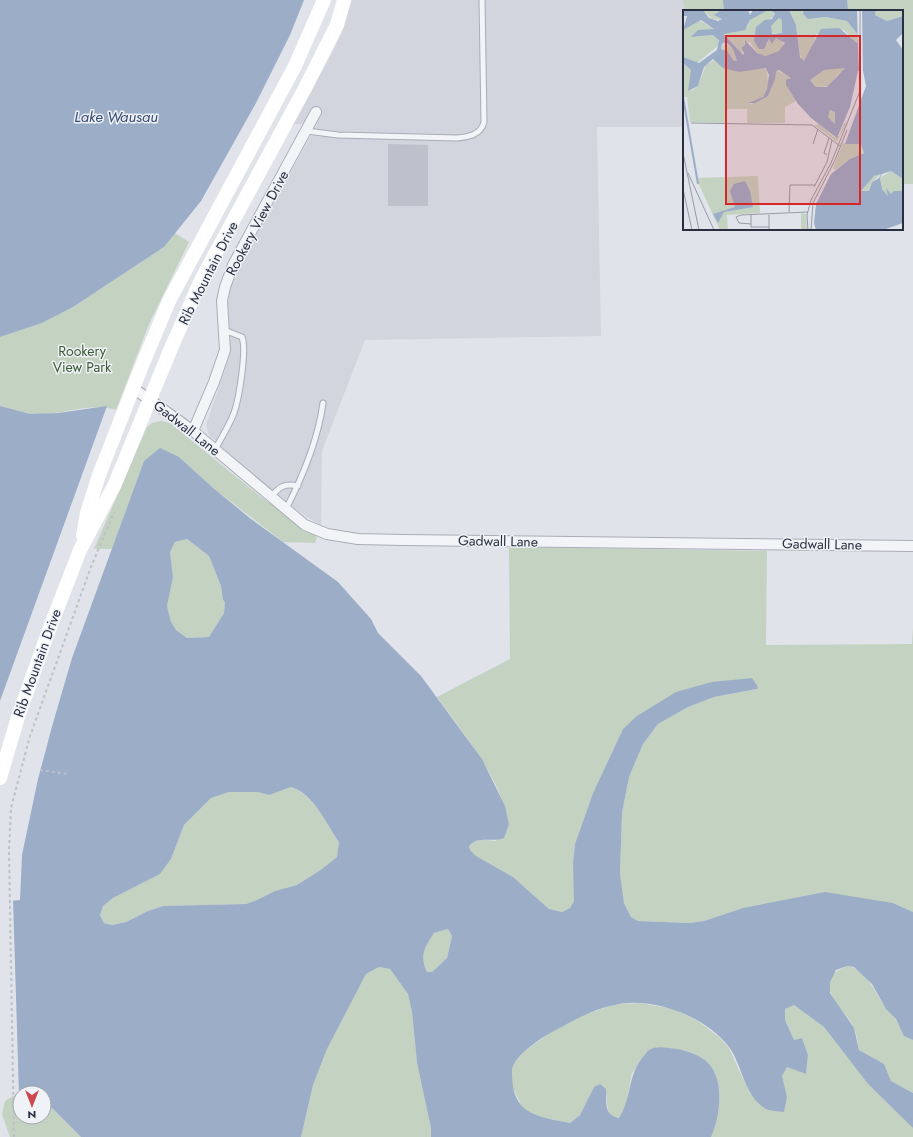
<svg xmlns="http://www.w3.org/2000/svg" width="913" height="1137" viewBox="0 0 913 1137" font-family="Jost,sans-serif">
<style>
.built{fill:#d2d5de}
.green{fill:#c4d2c1}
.water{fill:#9cadc8;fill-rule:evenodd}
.pier{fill:#e0e3e9}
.building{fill:#bdc1cb}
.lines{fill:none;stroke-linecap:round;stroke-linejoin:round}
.service-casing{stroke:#a9adb6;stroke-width:7}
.minor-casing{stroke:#a9adb6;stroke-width:12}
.path{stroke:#bec1c7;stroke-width:2;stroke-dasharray:3 3;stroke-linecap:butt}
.service{stroke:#f3f4f7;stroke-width:5}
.minor{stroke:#f3f4f7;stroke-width:10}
.secondary{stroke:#fff;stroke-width:14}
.labels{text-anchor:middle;stroke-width:3;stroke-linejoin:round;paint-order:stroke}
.street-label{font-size:14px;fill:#292f40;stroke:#eff2f6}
.park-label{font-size:14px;fill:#3a5b36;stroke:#eff2f6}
.water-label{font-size:15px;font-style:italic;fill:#344a73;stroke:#eff2f6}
.inset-river{fill:none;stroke:#9cadc8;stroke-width:2}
.inset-road{fill:none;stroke:#979ba5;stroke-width:1}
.view{fill:#d62828;fill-opacity:0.15;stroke:#d62828;stroke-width:2}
.inset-edge{fill:none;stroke:#292f40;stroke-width:2}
</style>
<rect width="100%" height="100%" fill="#e0e3e9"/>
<path class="built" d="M352,0H683L684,127H597L601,336L365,340L322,451L321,526L297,510L230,455L209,435L206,425L229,358L231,344L228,304L232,282L241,263L317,124H293L332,53L342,32Z"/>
<path class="green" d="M683,0H913V184H902V11H684V13Z
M175,233L189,242L149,324L116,410C92,401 57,417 30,414C20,413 10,409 0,406V337L42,323L73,307L164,247Z
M161,421L170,423L261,497L317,537L315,543L283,542L212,487L179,457L144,461L112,549H94L147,427L152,423Z
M187,539L209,556L221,586L223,600L225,602L224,613L209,637L187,638L176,630L171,622L167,606L173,577L170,552L175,542Z
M509,547L767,551L766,645L912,644L913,627V912L893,903L743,908L704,921L690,923L638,921L631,917L624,903L620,874L622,813L629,777L643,744L658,724L688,707L714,697L757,689L752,678L623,729L593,793L575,844L573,862L575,901L570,908L562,912L549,909L513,877L476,856L470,850L469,846C476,837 486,840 496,841L509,824C499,775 466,737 437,697L510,659Z
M291,787C313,794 327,825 339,842L337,857L322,869L297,885L275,891L257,900L246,904L163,906L148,911L126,922L112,925L104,923L100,915L103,906L113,898L160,874L171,859L184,825L211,798L229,792H258L269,795Z
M448,929L452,936L447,958L432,972H427C419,955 425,947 434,933Z
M847,966C867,968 875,994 886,1008C888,1012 893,1015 896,1020C903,1030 900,1034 913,1040V1093L891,1081L884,1064L859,1050C858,1043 857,1035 854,1028C845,1008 807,982 847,966Z
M379,967L390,969L408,994L412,1012L417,1063L431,1128V1137H301L313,1085L327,1049L366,974Z
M640,1003L673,1009L698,1021L719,1037L729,1048L750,1094L787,1097L781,1076L787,1067L806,1073L808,1055L802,1038L794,1040L785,1020V1009L794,1005L824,1027L868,1084L911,1125L913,1128V1137H711C720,1118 725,1081 709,1064C695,1049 669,1046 649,1050L632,1073L625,1109L619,1118L611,1117L608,1113L606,1090L594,1087L580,1115L570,1123L534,1116L522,1107L512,1086V1065L525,1051L550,1033L579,1017L615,1004Z
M23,1092L26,1093H20V1117H44V1100L81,1137H8L0,1114L3,1100L12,1094Z"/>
<path class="water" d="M0,0H304L290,35L256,103L201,201L164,247L73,307L42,323L0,337Z
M723,0H847L848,11H724Z
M0,406L30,414L58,413L107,406L0,701Z
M160,448L179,457L212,487L251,519L338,582L371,619L378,633L421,676L482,759L505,806L509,824L504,838C492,843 478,835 469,846L470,850L476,856L513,877L549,909L562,912L570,908L574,901L573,862L575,844L593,793L623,729L637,716L676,692L712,682L752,678L758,687L757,689L714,697L688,707L658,724L643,744L629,777L622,813L620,874L624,903L631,917L638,921L690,923L704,921L743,908L825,892L893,903L913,912V1040L904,1036L896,1019L886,1009L872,984L854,967L847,966L836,970L830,982V993L854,1028L859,1050L884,1064L891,1081L913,1093V1128L868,1084L824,1027L794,1005L785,1009V1020L794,1040L802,1038L808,1055L806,1074L787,1067L782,1076L787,1097L784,1112C779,1111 770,1111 766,1109C743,1095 743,1066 729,1047C706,1016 651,996 614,1005C594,1009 574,1020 556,1030C544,1036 513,1056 512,1070C511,1114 534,1116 570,1123L580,1115L594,1087L600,1084L606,1089C607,1103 603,1115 619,1118C632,1098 627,1076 643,1057C645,1055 647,1051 649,1050C657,1045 668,1048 677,1049C688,1051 701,1055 709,1064C725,1081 720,1118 711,1137H431V1128L417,1063L412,1012L408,994L390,969L379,967L366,974L327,1049L313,1085L301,1137H81L44,1100V1093L23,1092L12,1094L0,902L20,900L22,855L38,779L53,723L72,658L144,461ZM187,539L209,556L221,586L223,600L225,602L224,613L209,637L187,638L176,630L171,622L167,606L173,577L170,552L175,542ZM291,787C313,793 327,825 339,842L337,857L322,869L297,885L275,891L257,900L246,904L163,906L148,911L126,922L112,925L104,923L100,915L103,906L113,898L160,874L171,859L184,825L211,798L229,792H258L269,795ZM448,929L452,936L447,958L432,972H427C419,955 425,947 434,933Z"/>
<path class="pier" d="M13,899L19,1095L13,1096L5,1101L2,1114L10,1137H0V900Z"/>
<path class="building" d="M388,144L428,145V206H388Z"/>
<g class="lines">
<defs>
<path id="service" d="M307,131L338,135L457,138C468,137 481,135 484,122L482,0
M215,450C221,438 229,426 234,413C239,399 247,350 242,337L224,330
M271,497C279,487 284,483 298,486
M286,509C303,476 318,441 323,403"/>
<path id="minor" d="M133,388L193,431L305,525L327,534L358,539L403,540L913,546
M193,431L214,382L225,350L222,301L225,287L233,265L316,112"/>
</defs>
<use href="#service" class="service-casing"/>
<use href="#minor" class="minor-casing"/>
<path class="path" d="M40,770L68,774
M14,1137L9,850L11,808L30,736L91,567L114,512"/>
<use href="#service" class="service"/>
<use href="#minor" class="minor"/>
<path class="secondary" d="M83,536L87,513L99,475L141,368L169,301L295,66L324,0
M0,778L18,717L49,630L80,550L114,486L172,346L201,280L304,90L337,25L344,0"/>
</g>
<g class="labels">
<g class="street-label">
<text transform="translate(257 223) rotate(-62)" y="5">Rookery View Drive</text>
<text transform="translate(208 273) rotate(-63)" y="5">Rib Mountain Drive</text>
<text transform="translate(187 428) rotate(38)" y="5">Gadwall Lane</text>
<text transform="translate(498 541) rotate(1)" y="5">Gadwall Lane</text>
<text transform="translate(822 544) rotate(1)" y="5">Gadwall Lane</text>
<text transform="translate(37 663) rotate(-70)" y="5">Rib Mountain Drive</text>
</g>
<g class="park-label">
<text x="82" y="356">Rookery<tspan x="82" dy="16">View Park</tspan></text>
</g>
<g class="water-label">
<text x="116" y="122">Lake Wausau</text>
</g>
</g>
<g transform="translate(683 10)">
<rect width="220" height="220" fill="#e0e3e9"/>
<path d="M20,0H38L32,4L39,10L29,9ZM82,0H89L92,6L74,16L72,27L84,35L86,29L90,33L93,28L98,29L102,37L92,44L83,46L74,43L67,32H61L62,35L58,38L60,45L41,23L65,16L67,10ZM106,0H121V6L128,9L143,7L164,11L176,26V32L171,31L161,20L133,24L129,39L123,50L120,51L117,44L113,15ZM193,0H220V6L204,11L192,5ZM96,8L99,10V23H87L88,16ZM16,10L31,19L20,20L12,27L30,25L35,27L36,35L14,53L0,47V20ZM41,33L50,39L54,51H51L42,40L38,39ZM33,49L40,57L56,62L73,58L84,59L85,74L82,84L76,90L66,92L68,94L85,86L93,60L107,67L103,75L113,91L102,97V113H64V99H43L42,113L7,112L4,87H0V53L8,60V81L15,76L23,55ZM161,57L162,60L154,65L146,76L134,77L127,70L141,60ZM147,100L152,102V114L145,107ZM161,113H164L154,132L131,115L136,114L151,127L156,126ZM160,133L178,134L181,143L167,149L152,160L150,158ZM208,161L220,169V181L208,185L204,180L207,185L205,186L199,179L197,168ZM198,164L189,172L186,181H177L191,166ZM75,166L77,203L44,205L45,220H37L13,168ZM118,203L123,204L124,220H118Z" fill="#c4d2c1"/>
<path d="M0,0H20L26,8L35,11L39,9L31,5L38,0H65L67,5L70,0H85L67,10L62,20L41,24L60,45L61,43L58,38L62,35V30L74,43L83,46L96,41L102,33L93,28L89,34L86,29L81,39H76L71,31L73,17L82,10L89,9L92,4L88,0H106L113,15L117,47L121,51L138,19L156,18L174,33L176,26L164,11L143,7L125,9L120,4L121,0H193L192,5L204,11L220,6V23L213,30L220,40V169L208,161L199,164L197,168L199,179L205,186L203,178L208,184L211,181H220V213L200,220H133L131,213L133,194L148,164L167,149L181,143L178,134H162L183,76L180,61H175L167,97L154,128L128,108L115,94L103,75V70L108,68L96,60L93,61L92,69L85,86L72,93H65L80,87L84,79L86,65L83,58L56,62L40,58L30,49L21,57L15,76L5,81L8,60L0,53V47L16,53L34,40L36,30L30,25L8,27L15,20L31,19L18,10L0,20L4,6H0ZM96,8L99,10V23L89,24L88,16ZM43,32L50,39L54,51H51L44,41L38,39L39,34ZM162,58L144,77H133L127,70L141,60ZM147,100L152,102V114L145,107ZM198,164L196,168L189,172L186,181H178L191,166ZM62,171L67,181L70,197L41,202L35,213L30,204L52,197L47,181L51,174Z" fill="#9cadc8" fill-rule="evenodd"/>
<path d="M174,0H179L180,65L178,63L176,66Z" fill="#e0e3e9"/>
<path class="inset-river" d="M0,87L15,174"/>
<path class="inset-road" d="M8,113L129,115L157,136M130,134L135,119M0,143L16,220M144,145L141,143L146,128M5,163L31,220M131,177L144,152L149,130M0,179L9,220M106,202L107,175H132M68,205V217H86M68,214L56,213L53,207L58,205L125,202M86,220V205M125,220L124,205L128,190L148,153L177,81V0M128,220L130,193L152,150L164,120"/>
<path class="view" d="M43,26H177V194H43Z"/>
<rect width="220" height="220" class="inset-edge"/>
</g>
<g transform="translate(32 1105) rotate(180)"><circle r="19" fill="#eff2f6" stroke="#a0a4ad"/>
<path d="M0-3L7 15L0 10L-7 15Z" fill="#cc474e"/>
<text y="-6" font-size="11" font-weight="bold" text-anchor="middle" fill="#292f40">N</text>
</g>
</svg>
